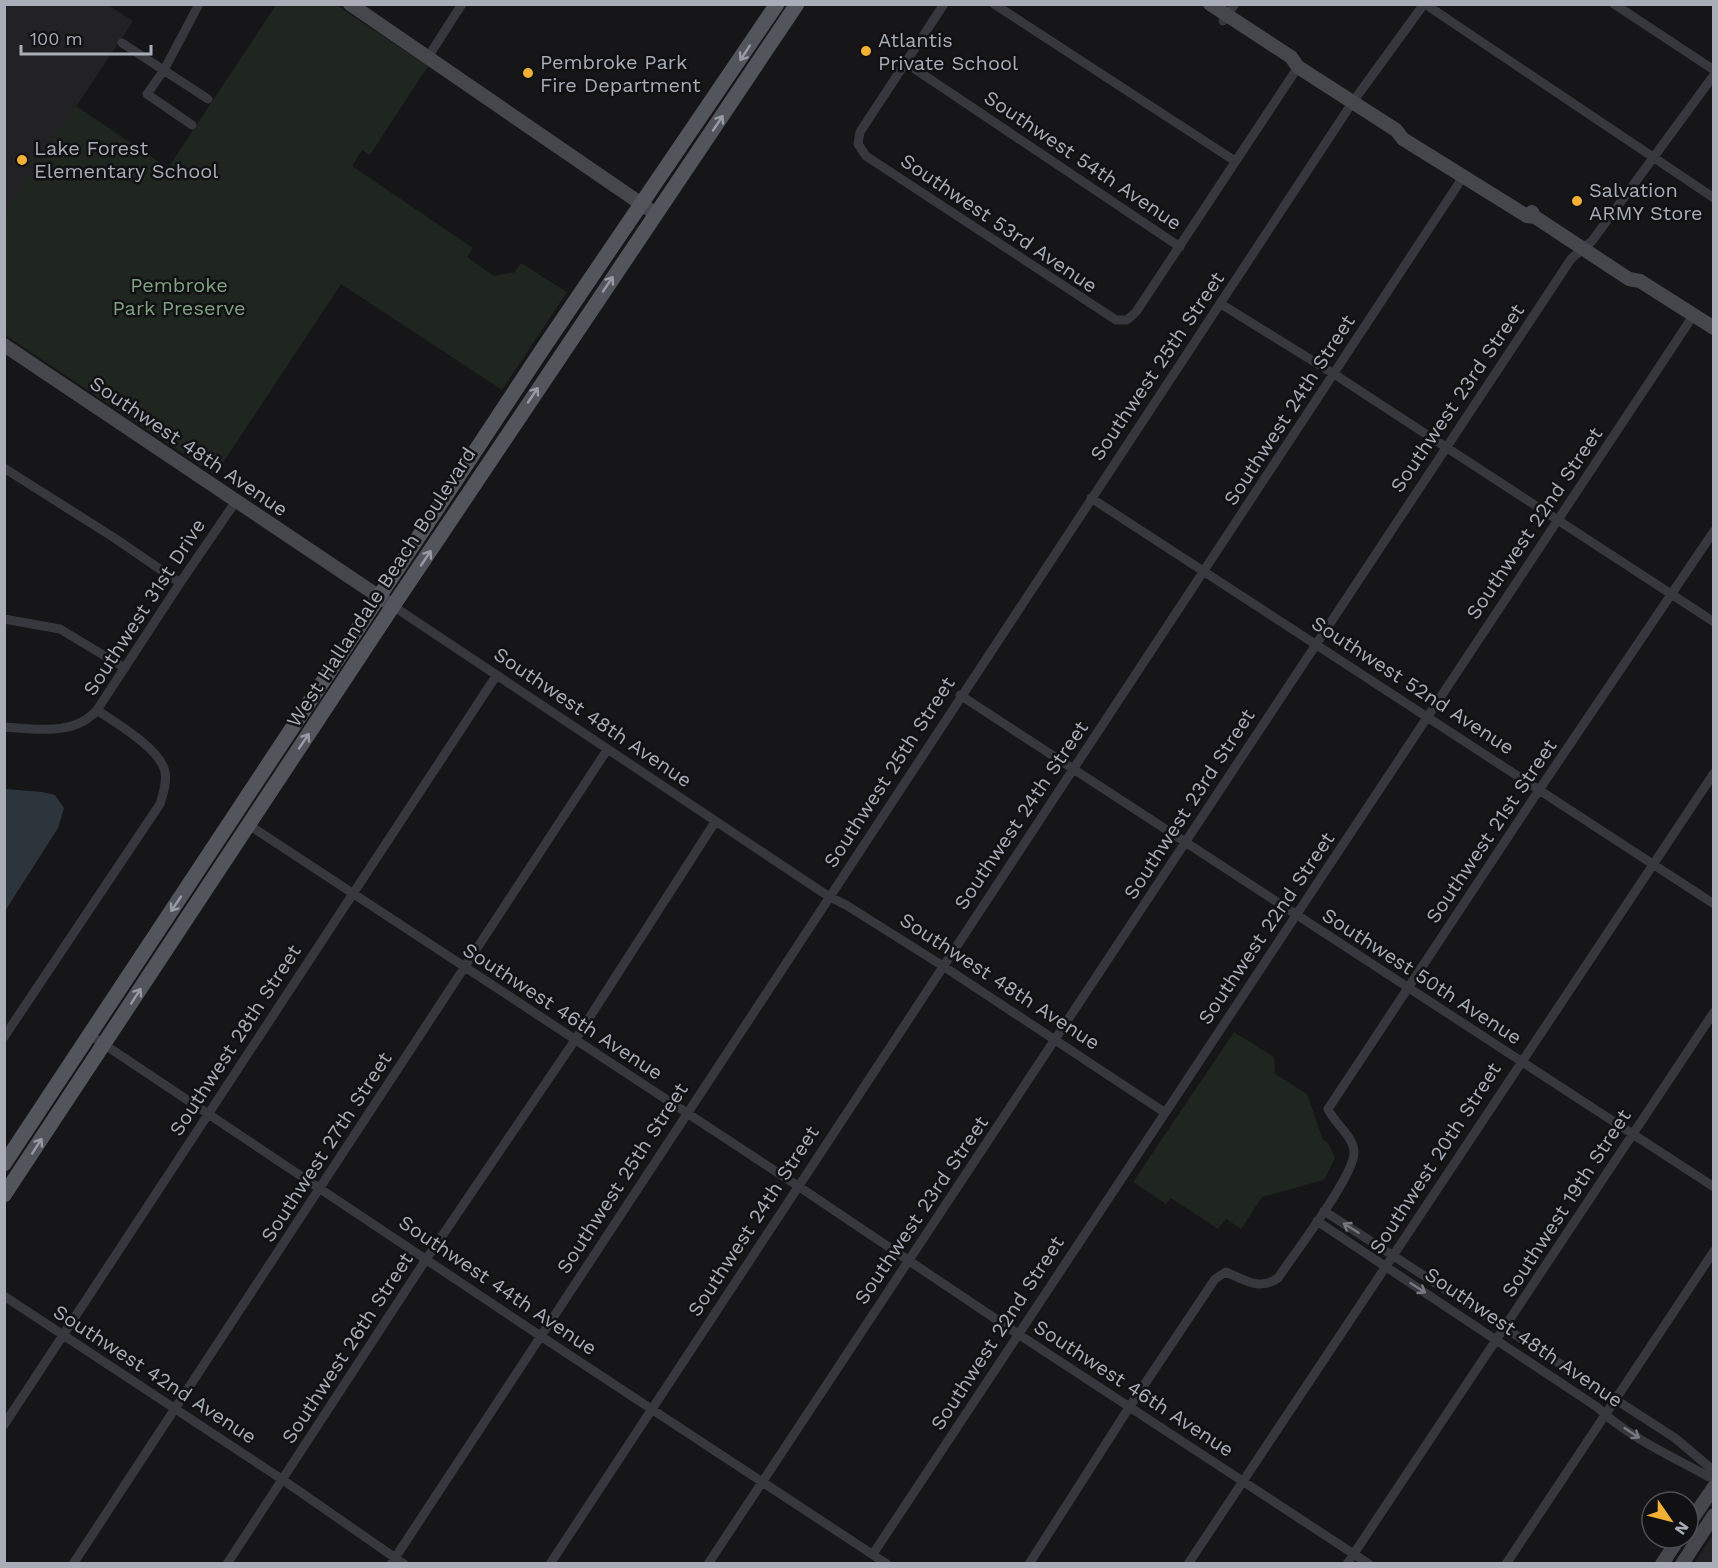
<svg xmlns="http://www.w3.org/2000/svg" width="1718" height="1568" viewBox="0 0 1718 1568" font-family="'Work Sans',sans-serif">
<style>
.built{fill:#222225}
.green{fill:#1e261f}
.water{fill:#2c353c}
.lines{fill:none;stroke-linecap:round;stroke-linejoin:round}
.street{stroke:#37383d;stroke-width:9}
.secondary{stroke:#45474d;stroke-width:14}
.primary{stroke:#53555c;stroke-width:15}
.oneway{stroke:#979ba6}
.oneway2{stroke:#757881}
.poi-dot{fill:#f2b134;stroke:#111113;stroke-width:2}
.labels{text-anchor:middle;stroke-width:5;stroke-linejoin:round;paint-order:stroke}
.poi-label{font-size:20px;fill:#a8adb8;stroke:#111113;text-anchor:start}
.street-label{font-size:20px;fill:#a8adb8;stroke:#111113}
.park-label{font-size:20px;fill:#7fa381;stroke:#111113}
</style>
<rect width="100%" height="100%" fill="#161618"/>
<path class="built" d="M5,5H108L133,21L5,214Z
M1713,1535V1563H1694Z"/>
<path class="green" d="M276,5H336L428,66L370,155L362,150L352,166L473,248L467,257L494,276L515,272L521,263L567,292L502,390L341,284L215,475L5,335L4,214L76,106L168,168Z
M1234,1032L1274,1057L1275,1074L1307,1094L1323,1140L1328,1143L1335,1158L1324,1180L1262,1197L1241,1229L1226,1219L1218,1229L1171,1198L1166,1204L1133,1182Z"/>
<path class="water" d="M5,789L42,792L55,795L64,808L58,828L5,911Z"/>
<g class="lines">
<path class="street" d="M944,4L860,132L858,144L866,156L1116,320H1127L1136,312L1298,67
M994,4L1235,161
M1425,4L1714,198
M1614,4L1714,70
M1223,21L1235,4
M122,43L208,99
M428,57L462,4
M906,63L1180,247
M192,125L147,94L164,70L199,4
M1221,304L1334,374L1714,622
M4,468L116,539L180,583
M1091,498L1714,904
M393,606L828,896L846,905L943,966L1164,1112
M4,619L60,629L125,668
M960,695L1714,1187
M4,727C36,729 75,736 97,710L180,583L236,501
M249,825L798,1186L1018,1334L1369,1564
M90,1035L539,1335L887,1564
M4,1037L160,804C163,794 167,783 165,772C161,749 117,724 97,710
M1324,1211L1675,1438L1714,1471
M1317,1221L1597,1407C1628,1437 1671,1456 1709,1477H1714
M4,1296L283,1480L404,1564
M4,1425L496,676
M873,1554L1689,322
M73,1564L607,750
M227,1564L419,1270L575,1040L715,822
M391,1564L1352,103L1424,4
M550,1564L1463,177
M708,1564L1571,259L1592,241L1714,75
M1029,1564L1130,1406L1215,1279L1226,1272C1245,1280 1259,1291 1278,1278C1293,1255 1355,1175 1354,1152C1354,1137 1334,1123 1328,1109L1539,790L1714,531
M1188,1564L1714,773
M1347,1564L1714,1012
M1506,1564L1714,1251"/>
<path class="secondary" d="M350,4L656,214
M1210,4L1291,57L1298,67L1396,130L1403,139L1527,216L1535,217
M1532,212L1535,217L1629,279L1640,281L1714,328
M4,345L393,606
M1688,1525L1714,1487
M1662,1564L1679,1538
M1682,1564L1714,1515"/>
<path class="primary" d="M4,1164L544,347L777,4
M4,1195L393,606L797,4"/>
</g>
<defs><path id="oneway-shaft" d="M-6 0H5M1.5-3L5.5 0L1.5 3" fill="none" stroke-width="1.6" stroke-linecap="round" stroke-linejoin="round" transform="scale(1.5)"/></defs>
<g class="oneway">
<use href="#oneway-shaft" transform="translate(745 53) rotate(123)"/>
<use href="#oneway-shaft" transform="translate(718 123) rotate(-56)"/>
<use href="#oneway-shaft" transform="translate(608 284) rotate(-56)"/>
<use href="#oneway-shaft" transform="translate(533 395) rotate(-56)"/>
<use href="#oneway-shaft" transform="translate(426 558) rotate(-56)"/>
<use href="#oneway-shaft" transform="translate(304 741) rotate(-56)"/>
<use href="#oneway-shaft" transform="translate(176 904) rotate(124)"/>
<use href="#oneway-shaft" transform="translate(136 996) rotate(-57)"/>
<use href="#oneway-shaft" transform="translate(37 1146) rotate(-57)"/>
</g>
<g class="oneway2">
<use href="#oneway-shaft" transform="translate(1351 1228) rotate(-148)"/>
<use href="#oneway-shaft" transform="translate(1418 1288) rotate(33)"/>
<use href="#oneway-shaft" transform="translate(1632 1433) rotate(34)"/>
</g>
<g class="poi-dot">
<circle cx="866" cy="51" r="6"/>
<circle cx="528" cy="73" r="6"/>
<circle cx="22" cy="160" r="6"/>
<circle cx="1577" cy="201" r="6"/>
</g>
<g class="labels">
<g class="poi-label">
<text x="878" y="47">Atlantis<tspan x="878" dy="23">Private School</tspan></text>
<text x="540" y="69">Pembroke Park<tspan x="540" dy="23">Fire Department</tspan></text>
<text x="34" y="155">Lake Forest<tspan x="34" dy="23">Elementary School</tspan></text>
<text x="1589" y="197">Salvation<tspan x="1589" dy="23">ARMY Store</tspan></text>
</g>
<g class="street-label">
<text transform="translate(1083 160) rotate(34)" y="7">Southwest 54th Avenue</text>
<text transform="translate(999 223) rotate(34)" y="7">Southwest 53rd Avenue</text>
<text transform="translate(1157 366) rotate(-56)" y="7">Southwest 25th Street</text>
<text transform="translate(1457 398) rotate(-56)" y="7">Southwest 23rd Street</text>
<text transform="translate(1289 410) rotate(-57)" y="7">Southwest 24th Street</text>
<text transform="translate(189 446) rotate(34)" y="7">Southwest 48th Avenue</text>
<text transform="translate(1534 523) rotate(-56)" y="7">Southwest 22nd Street</text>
<text transform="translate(381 587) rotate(-57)" y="7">West Hallandale Beach Boulevard</text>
<text transform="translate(144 607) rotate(-57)" y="7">Southwest 31st Drive</text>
<text transform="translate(1413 685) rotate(33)" y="7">Southwest 52nd Avenue</text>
<text transform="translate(593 717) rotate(34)" y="7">Southwest 48th Avenue</text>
<text transform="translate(889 772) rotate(-57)" y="7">Southwest 25th Street</text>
<text transform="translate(1189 804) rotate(-57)" y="7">Southwest 23rd Street</text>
<text transform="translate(1021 815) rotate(-56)" y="7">Southwest 24th Street</text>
<text transform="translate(1491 831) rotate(-56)" y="7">Southwest 21st Street</text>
<text transform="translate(1266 928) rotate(-56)" y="7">Southwest 22nd Street</text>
<text transform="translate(1422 976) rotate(33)" y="7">Southwest 50th Avenue</text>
<text transform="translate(1000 981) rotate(33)" y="7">Southwest 48th Avenue</text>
<text transform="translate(563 1011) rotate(33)" y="7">Southwest 46th Avenue</text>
<text transform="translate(235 1040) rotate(-57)" y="7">Southwest 28th Street</text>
<text transform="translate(326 1147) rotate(-57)" y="7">Southwest 27th Street</text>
<text transform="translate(1435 1158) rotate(-57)" y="7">Southwest 20th Street</text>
<text transform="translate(622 1178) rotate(-57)" y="7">Southwest 25th Street</text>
<text transform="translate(1566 1203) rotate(-57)" y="7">Southwest 19th Street</text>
<text transform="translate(921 1210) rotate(-56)" y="7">Southwest 23rd Street</text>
<text transform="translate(753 1221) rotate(-57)" y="7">Southwest 24th Street</text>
<text transform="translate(498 1285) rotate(34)" y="7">Southwest 44th Avenue</text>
<text transform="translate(997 1333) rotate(-57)" y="7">Southwest 22nd Street</text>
<text transform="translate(1524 1337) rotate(34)" y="7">Southwest 48th Avenue</text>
<text transform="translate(347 1348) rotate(-57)" y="7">Southwest 26th Street</text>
<text transform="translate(155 1374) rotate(33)" y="7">Southwest 42nd Avenue</text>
<text transform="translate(1134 1388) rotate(33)" y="7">Southwest 46th Avenue</text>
</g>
<g class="park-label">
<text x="179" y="292">Pembroke<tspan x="179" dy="23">Park Preserve</tspan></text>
</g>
</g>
<rect width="1718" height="1568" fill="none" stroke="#a8adb8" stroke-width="12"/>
<g transform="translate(1670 1520) rotate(125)"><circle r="28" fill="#111113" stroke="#4d4f55" stroke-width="1.5"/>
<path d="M0-4.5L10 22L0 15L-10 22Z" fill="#f2b134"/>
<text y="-9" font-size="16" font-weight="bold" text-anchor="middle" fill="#a8adb8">N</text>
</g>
<path d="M21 45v9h130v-9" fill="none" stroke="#a8adb8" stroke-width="3"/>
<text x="30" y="45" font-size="18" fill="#a8adb8" stroke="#111113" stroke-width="4.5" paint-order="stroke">100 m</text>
</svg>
